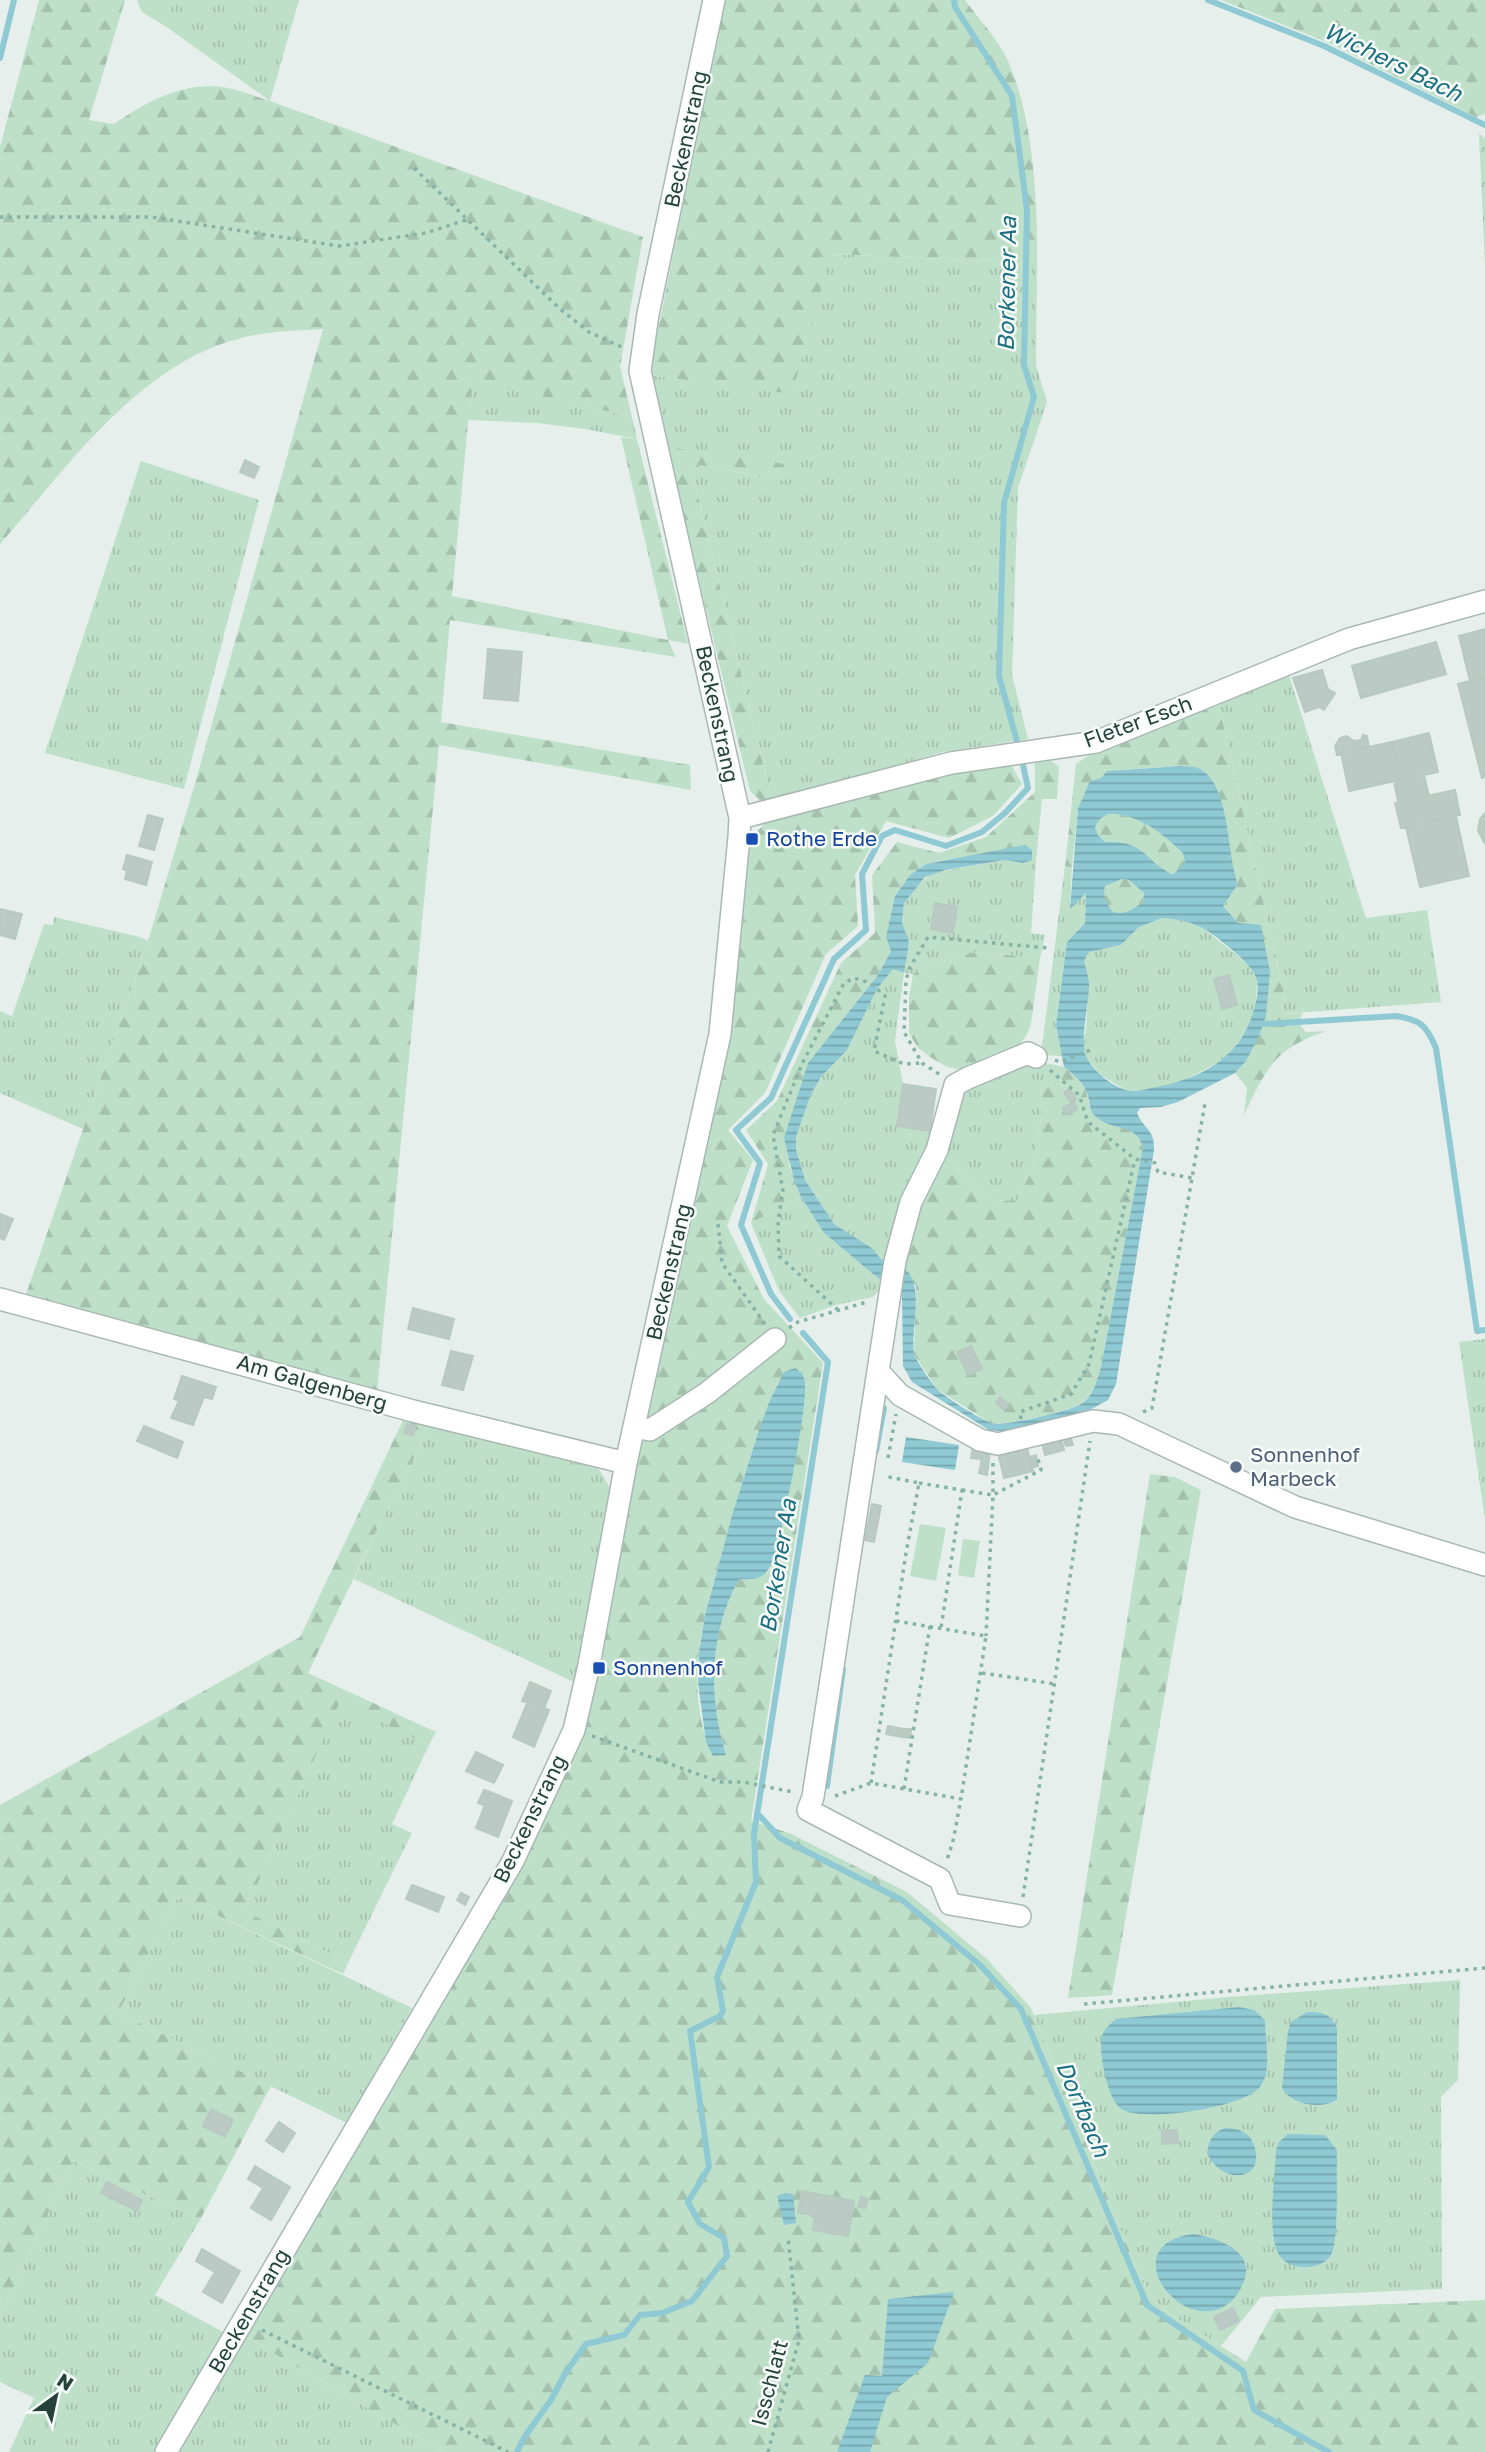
<svg xmlns="http://www.w3.org/2000/svg" width="1485" height="2452" viewBox="0 0 1485 2452" font-family="'Golos Text',sans-serif">
<style>
.grass{fill:url(#grass-tufts)}
.forest{fill:url(#forest-firs);fill-rule:evenodd}
.park{fill:#bfe0c8}
.water{fill:url(#water-rules);fill-rule:evenodd}
.lines{fill:none;stroke-linecap:round;stroke-linejoin:round}
.stream{stroke:#8ec9d4;stroke-width:6}
.building{fill:#bbcac4;stroke:#b8c9c2;stroke-width:2}
.minor-casing{stroke:#a8b8b2;stroke-width:24}
.path{stroke:#86b3a5;stroke-width:3.5;stroke-dasharray:3.5 5;stroke-linecap:butt}
.minor{stroke:#fff;stroke-width:21}
.transit-dot{fill:#1a4fb4;stroke:#f7fbf9;stroke-width:2.5}
.service-dot{fill:#5c6f8a;stroke:#f7fbf9;stroke-width:2.5}
.labels{text-anchor:middle;stroke-width:5;stroke-linejoin:round;paint-order:stroke}
.street-label{font-size:21px;fill:#24423a;stroke:#f7fbf9}
.transit-label{font-size:21px;fill:#164399;stroke:#f7fbf9;text-anchor:start}
.service-label{font-size:21px;fill:#4e5e75;stroke:#f7fbf9;text-anchor:start}
.water-label{font-size:23px;font-style:italic;fill:#1c6f80;stroke:#f7fbf9}
</style>
<defs>
<pattern id="grass-tufts" width="24" height="20" patternUnits="userSpaceOnUse" patternTransform="scale(1.75)"><rect width="24" height="20" fill="#bfe0c8"/><path d="M3 7l-1-3M5 7V3M7 7l1-3M15 17l-1-3M17 17v-4M19 17l1-3" fill="none" stroke="#a4c1ad"/></pattern>
<pattern id="forest-firs" width="22" height="20" patternUnits="userSpaceOnUse" patternTransform="scale(1.75)"><rect width="22" height="20" fill="#bfe0c8"/><path d="M5 1l3.5 6h-7zM16 11l3.5 6h-7z" fill="#a4c1ad"/></pattern>
<pattern id="water-rules" width="6" height="5" patternUnits="userSpaceOnUse" patternTransform="scale(1.75)"><rect width="6" height="5" fill="#8ec9d4"/><path d="M0 2.5h6" fill="none" stroke="#74a5ad"/></pattern>
</defs>
<rect width="100%" height="100%" fill="#e6efeb"/>
<path class="grass" d="M137,0H299L270,101L168,28L142,12Z
M1479,134L1485,138V265Z
M830,254L1037,263L1036,365L1047,402L1018,488L1012,675L1028,739L943,752L772,801L692,472L700,465L785,481L667,447L649,375L792,393Z
M472,379L632,417L637,439L585,429L537,423L468,420Z
M141,461L259,500L184,789L45,753Z
M1287,669L1366,918L1427,910L1441,1002L1282,1014L1284,993L1219,705Z
M1005,860L1023,863L1032,860L1036,861L1031,933L1045,935L1040,958L975,952L929,965L913,974L904,973L895,1041L903,1084L897,1126L930,1131L928,1149L888,1263L880,1258L872,1248L834,1224L805,1180L796,1149V1137L811,1094L821,1077L847,1050L877,989L893,968L904,972L909,943L902,922L904,903L911,892L931,873Z
M1065,866L1072,867L1070,908L1086,892L1085,923L1067,942L1056,1025L1062,1056L1041,1055Z
M54,917L140,937L148,941L83,1129L0,1093V1011L12,1016L44,924L53,925Z
M1164,918L1185,919L1205,930L1236,954L1249,966L1257,980L1256,1006L1249,1026L1230,1054L1217,1063L1180,1083L1134,1092L1124,1089L1102,1076L1088,1060L1082,1047L1086,1029L1089,981L1084,961L1089,952L1121,945L1139,927Z
M1027,1059L1064,1067L1040,1084L1042,1112L1034,1166L1017,1200L992,1201L940,1153L966,1089Z
M801,1197L824,1233L885,1284L873,1297L836,1305L800,1318L779,1291L751,1223Z
M1485,1339V1519L1459,1342Z
M431,1424L598,1468L613,1493L578,1684L354,1579L386,1511Z
M340,1701L429,1745L392,1824L412,1833L348,1963L245,1911Z
M178,1897L412,2008L347,2123L118,2013Z
M1460,1980L1458,2080L1441,2097L1442,2289L1261,2297L1221,2346L1164,2310L1142,2282L1034,2015L1228,1997Z
M73,2160L200,2220L155,2295L225,2333L156,2452H9L34,2398L0,2382V2316Z
M246,2337L443,2452H179Z"/>
<path class="forest" d="M39,0H125L89,120L114,124C148,101 185,80 228,88C242,91 257,97 270,101L643,237L620,367L632,417L472,380L452,596L668,640L621,437L637,439L688,644L668,640L676,657L450,620L441,722L690,765L691,790L439,745L377,1392L24,1300L148,941L196,780L323,329C294,331 266,331 238,339C138,365 66,469 0,544V147Z
M724,0H965C978,18 996,37 1006,57C1033,112 1038,201 1037,263L831,254L792,394L649,375Z
M1221,0H1485V114L1476,117L1329,43Z
M667,447L798,466L785,481L700,465L692,472L772,801L765,805L750,791Z
M1219,705L1284,993L1282,1014L1303,1013C1298,1021 1299,1025 1306,1032L1327,1031C1275,1048 1267,1067 1244,1115L1247,1088L1235,1073L1246,1061L1270,972L1238,923L1223,906L1238,883L1181,766L1107,771L1101,778L1090,781L1078,808L1072,867L1065,866L1076,764L1095,751Z
M1050,760L1059,767L1057,799H1042L1036,861L1032,860V850L944,860L926,864L910,875L895,896L886,937L891,951L878,975L808,1063L789,1165L801,1197L751,1223L768,1164L746,1130L777,1101L841,963L875,933L872,875L897,842L939,853L986,837L1035,792V762Z
M1010,763L1022,784L993,816L949,838L886,821L855,875L858,926L826,954L765,1093L728,1130L753,1160L727,1226L764,1299L823,1363L751,1821L789,1833L907,1892L987,1959L1031,2008L1142,2282L1164,2310L1246,2362L1275,2309L1485,2300V2452H443L246,2337L519,1870L586,1721L745,845L764,824L948,770ZM778,1383L806,1384L789,1494L768,1572L749,1580L739,1579C709,1634 708,1695 726,1754L713,1756C698,1725 695,1684 699,1651C703,1618 712,1587 721,1556C737,1498 754,1439 778,1383Z
M1108,814C1138,813 1163,834 1184,853L1185,862L1174,876C1145,862 1144,840 1105,842L1098,835L1095,827L1100,819Z
M1122,879L1129,880L1144,893L1143,903C1131,909 1127,915 1113,912C1105,902 1103,898 1105,886Z
M975,952L1040,958L1031,1024L1025,1038L1016,1048L962,1070L947,1067L930,1057L918,1048L909,1033V997L913,974L929,965Z
M1064,1067L1075,1075L1086,1090L1090,1109L1108,1124L1130,1129L1139,1136L1143,1147L1101,1367C1097,1380 1094,1393 1083,1402C1073,1411 1005,1426 990,1423L937,1389L914,1354L916,1286L901,1267L915,1205L940,1153L992,1201L1017,1200L1034,1166L1042,1112L1040,1083Z
M405,1416L431,1424L386,1511L308,1673L436,1732L429,1745L340,1702L245,1911L348,1963L343,1974L178,1897L118,2013L271,2086L200,2220L73,2160L0,2316V1805L300,1637Z
M1150,1474L1175,1477L1201,1490L1112,1995L1068,1998Z"/>
<path class="park" d="M920,1524L946,1528L936,1581L910,1576Z
M963,1539L980,1541L974,1578L958,1575Z"/>
<path class="water" d="M1181,766C1186,767 1193,766 1198,768C1231,783 1226,853 1238,884L1223,906L1238,923L1261,925L1270,972L1266,1016L1259,1036L1246,1061L1235,1073L1178,1102L1161,1107L1140,1108L1137,1113C1144,1130 1155,1129 1154,1150L1116,1384L1108,1400L1084,1413L1002,1431L989,1430L912,1382L903,1366L902,1294L897,1288L901,1267C927,1278 910,1330 914,1353C915,1359 932,1384 937,1389C945,1397 981,1420 992,1423C1003,1427 1070,1411 1081,1404C1093,1397 1097,1380 1101,1367L1143,1147C1134,1120 1112,1133 1095,1116C1089,1110 1090,1104 1088,1096C1085,1084 1074,1074 1064,1067L1056,1025L1067,942L1085,923L1086,893L1070,909L1078,808L1090,781L1101,778L1107,771ZM1108,814C1138,813 1163,834 1183,853L1185,862L1173,875C1144,861 1145,840 1105,842L1098,835L1095,827L1100,819ZM1122,879L1129,880L1144,893L1143,903C1131,909 1127,915 1113,912C1106,903 1103,898 1105,886ZM1163,918C1194,920 1207,929 1230,948C1239,956 1254,968 1257,981C1259,990 1256,1004 1253,1013C1239,1058 1202,1078 1157,1087C1149,1088 1139,1092 1131,1091C1114,1089 1093,1071 1086,1056C1079,1041 1090,1001 1089,982C1088,975 1086,968 1084,961L1089,952L1121,945L1139,927Z
M1025,845L1032,850V860L1023,863L1005,860L945,870L925,877L904,903L902,922L909,943L904,973L893,969L877,989L847,1050L821,1077L811,1094L796,1137V1149L805,1180L834,1224L872,1248L880,1258L888,1263L885,1284L824,1233L801,1197L794,1180L784,1138L808,1063L878,975L891,951L886,937L895,896L910,875L926,864Z
M795,1368L802,1373C803,1376 805,1380 805,1383C808,1405 780,1552 768,1570C762,1580 749,1580 739,1579C709,1634 708,1695 726,1755L713,1756L706,1742L698,1683L699,1652L705,1615L733,1512L759,1430L770,1400L784,1372Z
M906,1437L959,1445L955,1470L902,1462Z
M1239,2007L1254,2010L1265,2020C1265,2039 1273,2073 1259,2088C1241,2108 1146,2122 1123,2110C1108,2103 1100,2057 1101,2041C1102,2031 1109,2025 1116,2019Z
M1307,2012C1322,2012 1330,2013 1337,2028V2100C1321,2110 1291,2105 1282,2088L1288,2031L1291,2022Z
M1225,2128C1237,2128 1249,2132 1253,2143C1269,2181 1222,2187 1207,2153C1209,2140 1212,2133 1225,2128Z
M1288,2134L1325,2135L1337,2150C1336,2171 1339,2237 1332,2253C1323,2272 1287,2272 1278,2253C1267,2232 1275,2175 1276,2150L1279,2142Z
M785,2193L793,2194L796,2223L784,2225L777,2196Z
M1194,2234C1217,2238 1256,2251 1244,2281C1240,2291 1235,2300 1225,2306C1177,2334 1114,2243 1194,2234Z
M954,2292L928,2363L887,2397L870,2452H837L865,2375L882,2376L888,2299Z"/>
<g class="lines">
<path class="stream" d="M954,0L955,7L1012,96L1027,210L1024,365L1034,397L1004,503L999,676L1018,745
M1208,0L1324,46L1485,125
M0,58L14,0
M1264,1024L1396,1016C1421,1020 1426,1025 1436,1048L1477,1331L1485,1330
M790,1319L771,1294L741,1225L760,1163L736,1130L771,1098L834,959L866,930L862,874L882,836L895,830L946,846L982,832L1005,813L1028,788L1023,765
M876,1451L884,1408
M827,1786L843,1669
M757,1813L780,1838L902,1900L980,1965L1021,2009L1147,2305L1243,2371L1254,2410L1329,2452
M517,2452L525,2436L551,2400L566,2372L586,2344L624,2335L640,2315L662,2313L692,2301L727,2256L724,2238L700,2224L688,2202L709,2167L690,2031L720,2016L723,2011L717,1977L756,1882L754,1834L828,1362L803,1333"/>
</g>
<path class="building" d="M245,460L259,467L254,478L240,472Z
M1485,629V677L1470,681L1459,636Z
M1436,642L1446,674L1361,698L1352,666Z
M488,649L522,652L518,701L484,698Z
M1322,670L1328,689L1335,693L1324,710L1319,707L1305,712L1293,678Z
M1485,677V777L1482,778L1458,684Z
M1429,733L1438,772L1400,780L1392,742Z
M1363,735L1367,736L1369,747L1337,755L1335,746L1340,738L1347,736L1354,741L1361,740Z
M1392,742L1400,780L1349,791L1341,753Z
M1424,775L1429,796L1398,802L1394,781Z
M1455,790L1460,815L1401,828L1395,803Z
M1485,813V844L1478,830L1480,819Z
M148,815L163,819L154,850L139,846Z
M1456,816L1469,876L1420,887L1406,827Z
M127,855L152,862L146,885L125,879L127,871L123,869Z
M935,903L957,907L953,933L931,929Z
M0,909L22,914L15,939L0,935Z
M1229,975L1237,1005L1222,1009L1214,979Z
M903,1084L936,1089L930,1131L897,1126Z
M1070,1089L1076,1099L1071,1103L1064,1093Z
M1074,1102L1077,1109L1067,1115L1063,1108Z
M0,1214L13,1219L4,1240L0,1238Z
M413,1308L454,1319L449,1339L408,1329Z
M971,1346L982,1369L968,1375L957,1352Z
M451,1351L473,1356L463,1390L442,1385Z
M182,1376L216,1387L212,1399L204,1397L193,1425L171,1418L179,1401L174,1399Z
M1000,1397L1009,1405L1004,1410L996,1403Z
M407,1424L416,1426L413,1435L404,1433Z
M144,1426L183,1442L177,1458L137,1441Z
M1070,1435L1073,1445L1066,1446L1063,1437Z
M1061,1438L1064,1450L1045,1455L1042,1443Z
M1026,1445L1033,1471L1004,1478L998,1453Z
M973,1447L990,1451L987,1475L979,1473L982,1459L971,1458Z
M1036,1455L1038,1466L1033,1467L1030,1457Z
M872,1504L881,1506L874,1542L865,1540Z
M530,1682L551,1691L544,1708L522,1701Z
M528,1701L549,1710L534,1747L513,1737Z
M888,1726L904,1729L902,1737L886,1734Z
M904,1729H911L910,1738L902,1737Z
M476,1752L503,1765L494,1783L466,1771Z
M484,1790L490,1792L485,1806L478,1803Z
M490,1792L512,1801L498,1837L476,1828Z
M412,1885L444,1897L438,1912L406,1899Z
M461,1893L469,1897L465,1905L457,1900Z
M211,2109L233,2120L225,2137L203,2126Z
M279,2122L295,2133L283,2152L266,2141Z
M1177,2130L1178,2143L1162,2144V2131Z
M255,2166L290,2187L271,2220L251,2208L263,2188L248,2179Z
M107,2182L142,2200L137,2211L101,2193Z
M802,2191L854,2201L848,2236L813,2230L815,2215L798,2213Z
M861,2197L868,2199L865,2208L858,2207Z
M202,2249L240,2271L222,2303L203,2292L215,2272L196,2261Z
M1233,2308L1239,2321L1220,2330L1214,2317Z"/>
<g class="lines">
<defs>
<path id="minor" d="M740,818L951,763L1096,742L1349,639L1485,601
M0,1299L413,1411L626,1463
M878,1371L895,1261L911,1202L937,1150L955,1085L968,1078L1028,1053L1036,1057
M634,1427L650,1430L707,1393L775,1339
M1020,1916L950,1904L940,1879L808,1810L813,1797L878,1371L900,1395L980,1440L998,1444L1093,1421L1119,1424L1295,1507L1485,1565
M166,2452L513,1861L574,1730L589,1665L626,1463L720,1034L739,837L740,818L640,371L648,314L714,0"/>
</defs>
<use href="#minor" class="minor-casing"/>
<path class="path" d="M414,168L560,309L589,332L624,348
M0,217H151L339,246L426,233L466,220
M1055,1060L1060,1062L1093,1049
M1050,1070L1079,1095L1088,1122L1135,1159L1155,1163L1158,1172L1192,1178
M939,1074L922,1063L904,1032L906,980L910,967L928,937L1048,948
M718,1224L722,1263L765,1324
M838,1310L779,1256L778,1221L783,1191L773,1135L802,1064L844,983L854,978L870,983L885,996L874,1051L904,1064L922,1063
M789,1328L798,1322L867,1302
M1143,1412L1152,1408L1205,1103
M1021,1419L1020,1412L1071,1394L1089,1364L1135,1159
M888,1458L896,1414
M993,1463V1495L1041,1470L1037,1455
M919,1483L962,1490L941,1628
M962,1490L993,1495L986,1636
M896,1621L986,1636L961,1799
M982,1673L1055,1684
M592,1736L720,1782H743L793,1792
M871,1783L906,1553L919,1483L884,1476
M904,1789L930,1626
M835,1796L871,1783L961,1799L953,1841L947,1860
M1023,1897L1090,1441
M1084,2004L1485,1968
M262,2330L508,2452
M768,2452L799,2340L788,2237"/>
<use href="#minor" class="minor"/>
</g>
<g class="transit-dot">
<rect x="745" y="832" width="14" height="14" rx="3.5"/>
<rect x="592" y="1661" width="14" height="14" rx="3.5"/>
</g>
<circle class="service-dot" cx="1236" cy="1467" r="7"/>
<g class="labels">
<g class="street-label">
<text transform="translate(686 139) rotate(-78)" y="7">Beckenstrang</text>
<text transform="translate(717 714) rotate(78)" y="7">Beckenstrang</text>
<text transform="translate(1138 722) rotate(-20)" y="7">Fleter Esch</text>
<text transform="translate(669 1272) rotate(-77)" y="7">Beckenstrang</text>
<text transform="translate(312 1383) rotate(16)" y="7">Am Galgenberg</text>
<text transform="translate(530 1819) rotate(-64)" y="7">Beckenstrang</text>
<text transform="translate(249 2311) rotate(-60)" y="7">Beckenstrang</text>
<text transform="translate(770 2383) rotate(-75)" y="7">Isschlatt</text>
</g>
<g class="transit-label">
<text x="766" y="846">Rothe Erde</text>
<text x="613" y="1675">Sonnenhof</text>
</g>
<g class="service-label">
<text x="1250" y="1462">Sonnenhof<tspan x="1250" dy="24">Marbeck</tspan></text>
</g>
<g class="water-label">
<text transform="translate(1393 62) rotate(26)" y="8">Wichers Bach</text>
<text transform="translate(1007 284) rotate(-89)" y="8">Borkener Aa</text>
<text transform="translate(778 1566) rotate(-81)" y="8">Borkener Aa</text>
<text transform="translate(1083 2109) rotate(67)" y="8">Dorfbach</text>
</g>
</g>
<g transform="translate(56 2396) rotate(33)" stroke="#f7fbf9" stroke-width="5" paint-order="stroke">
<path d="M0-5L12 26L0 18L-12 26Z" fill="#24423a"/>
<text y="-10" font-size="19" font-weight="bold" text-anchor="middle" fill="#24423a">N</text>
</g>
</svg>
